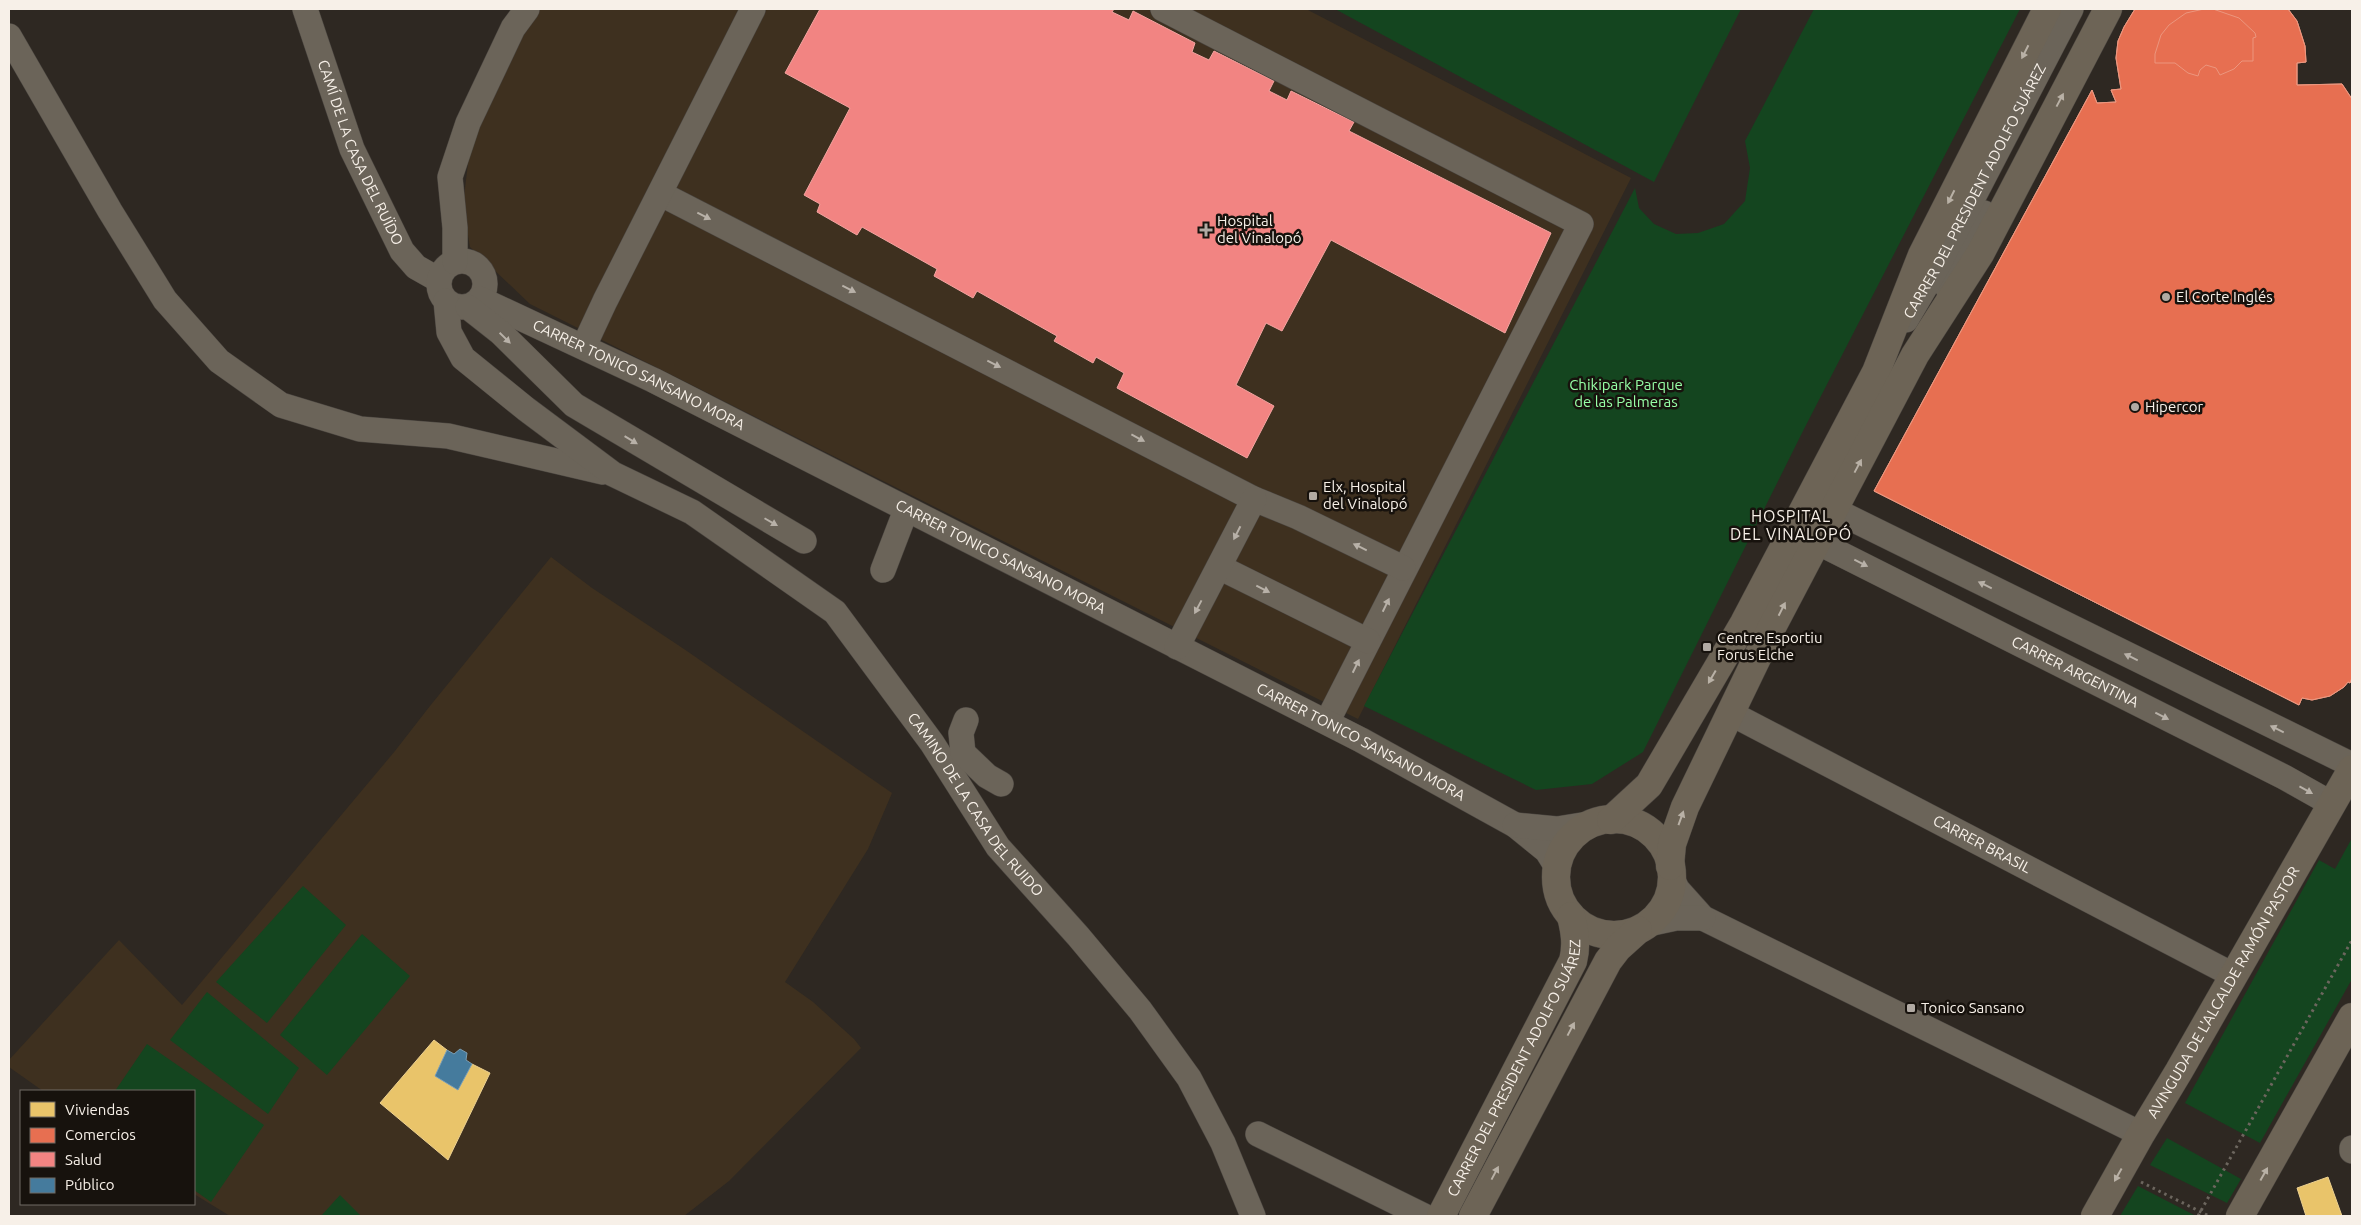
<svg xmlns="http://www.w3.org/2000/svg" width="2361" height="1225" viewBox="0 0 2361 1225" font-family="Ubuntu,sans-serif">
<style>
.built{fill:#3e301f}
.green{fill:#14451f}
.homes{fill:#e9c46a;stroke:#edd190}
.shops{fill:#e76f51;stroke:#ec967e}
.health{fill:#f28482;stroke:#f4a4a1}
.public{fill:#457b9d;stroke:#7a9eb4}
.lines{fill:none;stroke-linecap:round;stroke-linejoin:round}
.minor-casing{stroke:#49443f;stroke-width:26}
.major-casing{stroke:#49443f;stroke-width:29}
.path{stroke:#6c665e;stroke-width:3;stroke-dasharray:2.5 4;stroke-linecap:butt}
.minor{stroke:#6b6459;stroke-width:25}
.major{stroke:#6d6456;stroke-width:28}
.oneway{fill:#b9b1a6}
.oneway2{fill:#b8b1a8}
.poi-dot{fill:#b1aaa3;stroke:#17120d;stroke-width:2}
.labels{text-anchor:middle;stroke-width:5;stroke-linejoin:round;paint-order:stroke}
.street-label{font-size:15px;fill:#f7f0e8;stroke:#17120d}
.poi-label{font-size:15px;fill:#f7f0e8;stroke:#17120d;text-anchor:start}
.park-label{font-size:15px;fill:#97ffa6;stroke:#17120d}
.neighbourhood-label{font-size:16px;letter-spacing:1px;fill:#f7f0e8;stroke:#17120d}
</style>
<rect width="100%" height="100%" fill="#2e2822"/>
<path class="built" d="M540,9H1306L1631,178L1358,719L530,304L470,247L463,205L470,147L524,30Z
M551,557L592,588L684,649L892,793L868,849L785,982L813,1002L854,1039L861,1048L729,1181L684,1216H230L194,1194V1091H43L9,1067V1060L119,940L182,1005L395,751L430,706Z"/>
<path class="green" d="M1335,9H1741L1654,182Z
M1814,9H2020L1803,431L1643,752L1592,784L1536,790L1364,706L1635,188L1639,208L1654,224L1676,234L1698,233L1724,224L1745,201L1750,168L1745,141Z
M2352,838V979L2260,1143L2185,1103L2319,860L2335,869Z
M303,886L346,925L267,1023L216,982Z
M362,934L410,976L327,1075L280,1035Z
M207,992L299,1068L268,1114L170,1040Z
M147,1044L264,1125L211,1202L194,1190V1091H115Z
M2167,1138L2241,1179L2227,1203L2150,1165Z
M2138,1186L2196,1216H2120Z
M340,1195L361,1216H321Z"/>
<path class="homes" d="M434,1040L447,1050L435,1076L458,1090L472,1064L490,1073L448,1160L380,1103Z
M2328,1177L2342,1216H2306L2297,1188Z"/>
<path class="shops" d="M2135,9H2204L2186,13L2169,25L2161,35L2155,54V63H2175L2188,73L2198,76L2200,70L2206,65L2216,68L2220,75L2234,69L2242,61H2253V38L2256,37L2255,33L2239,18L2213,9H2288L2297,21L2305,46L2306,62L2297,63V85L2342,84L2352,99V678L2350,683L2348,682L2344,687L2330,696L2312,700L2302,698L2299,705L1874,491L2092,90L2097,103L2116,102L2111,90L2121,89L2116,58L2118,41L2124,27Z
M2135,9H2288L2297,21L2305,46L2306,62L2297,63V85L2342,84L2352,99V678L2350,683L2348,682L2344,687L2330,696L2312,700L2302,698L2299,705L1874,491L2092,90L2097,103L2116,102L2111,90L2121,89L2116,58L2118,41L2124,27Z"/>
<path class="health" d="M820,9H1114L1112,12L1129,20L1133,11L1195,43L1192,52L1209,60L1214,51L1274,81L1269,91L1287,100L1291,91L1354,122L1349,131L1551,233L1505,333L1331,240L1282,331L1266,323L1236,385L1274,406L1247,458L1117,388L1124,373L1096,357L1093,363L1054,341L1057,336L977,291L973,298L934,276L937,269L862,227L857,235L817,212L820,204L804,195L850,108L785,73Z"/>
<path class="public" d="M460,1049L467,1053L466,1060L472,1064L458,1090L435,1076L447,1050L454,1054Z"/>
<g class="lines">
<defs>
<g id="minor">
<path id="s1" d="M305,9L352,149L402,251L416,267L439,280"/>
<path d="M1163,9L1581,224L1327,722"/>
<path d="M9,36L110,211L165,300L219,361L281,405L360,429L448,436L603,472"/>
<path d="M661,194L1254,499L1298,517L1403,568"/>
<circle cx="462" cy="284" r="23"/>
<path d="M455,262V228L450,177L468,123L513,28L527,9"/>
<path d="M1947,287L1984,213"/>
<path id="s2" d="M480,299L653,380L1361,740L1515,825L1547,851L1557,867"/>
<path id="s3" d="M446,301L449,332L463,358L526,409L613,474L692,512L835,612L932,743L998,847L1078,936L1140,1010L1189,1078L1223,1143L1253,1216"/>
<path d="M468,307L501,333L574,405L804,541"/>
<path id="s4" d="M1906,320L1937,267L2071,9"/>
<path d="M584,346L605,301L753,9"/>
<path d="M1834,510L2352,765"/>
<path id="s5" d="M1817,542L2284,777L2332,804"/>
<path d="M1219,567L1368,641"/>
<path d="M883,570L906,510"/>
<path d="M1177,647L1254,499"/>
<path id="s6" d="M1730,713L2233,975"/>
<path d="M966,720L961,733L963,753L987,776L1001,784"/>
<path d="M1515,825L1557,829L1594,823"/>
<path d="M1671,876L1677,889L1703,918L2141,1134"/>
<path d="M1648,924L1676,918H1703"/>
<path d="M1258,1134L1424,1216"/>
<path d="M2352,1148V1151"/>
</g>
<g id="major">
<circle cx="1614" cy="877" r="58"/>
<path d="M1611,820L1649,785L1744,623L1876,372L1922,255L2047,9"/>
<path d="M1670,866L1672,844L1685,807L1771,629L1915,355L1980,254L2108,9"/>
<path id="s7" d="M1441,1216L1573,961C1577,945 1575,932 1571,916"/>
<path d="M1473,1216L1608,961L1618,948L1638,930"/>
<path id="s8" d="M2095,1216L2141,1134L2179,1071L2352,769"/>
<path d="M2240,1216L2352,1017"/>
</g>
</defs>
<use href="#minor" class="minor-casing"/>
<use href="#major" class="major-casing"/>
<path class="path" d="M2141,1182L2209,1216
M2198,1216L2352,940"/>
<use href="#minor" class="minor"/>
<use href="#major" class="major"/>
</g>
<defs><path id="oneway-solid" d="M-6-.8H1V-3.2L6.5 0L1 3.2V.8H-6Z" transform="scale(1.25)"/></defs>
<g class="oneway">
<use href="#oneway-solid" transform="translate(2025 52) rotate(117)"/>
<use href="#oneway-solid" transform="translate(2060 100) rotate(-62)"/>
<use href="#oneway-solid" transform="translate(1951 197) rotate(117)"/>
<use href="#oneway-solid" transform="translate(1858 466) rotate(-62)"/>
<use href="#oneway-solid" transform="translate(1782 609) rotate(-63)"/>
<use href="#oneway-solid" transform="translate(1712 677) rotate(120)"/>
<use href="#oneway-solid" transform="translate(1681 818) rotate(-70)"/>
<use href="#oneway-solid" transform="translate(1571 1029) rotate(-62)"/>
<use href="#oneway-solid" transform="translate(1495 1173) rotate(-62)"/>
<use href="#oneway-solid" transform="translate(2264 1174) rotate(-61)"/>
<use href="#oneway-solid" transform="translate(2118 1175) rotate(119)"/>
</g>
<g class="oneway2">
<use href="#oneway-solid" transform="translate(704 216) rotate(27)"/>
<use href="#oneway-solid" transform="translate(849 289) rotate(27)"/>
<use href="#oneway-solid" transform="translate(505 338) rotate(44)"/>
<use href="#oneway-solid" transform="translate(994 364) rotate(27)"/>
<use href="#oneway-solid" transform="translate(1138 438) rotate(28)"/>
<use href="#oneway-solid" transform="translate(631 440) rotate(31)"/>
<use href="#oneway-solid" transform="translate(771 522) rotate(30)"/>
<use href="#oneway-solid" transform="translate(1237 533) rotate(117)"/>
<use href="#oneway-solid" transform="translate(1360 547) rotate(-154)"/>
<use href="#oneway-solid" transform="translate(1861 563) rotate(27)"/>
<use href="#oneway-solid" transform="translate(1985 585) rotate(-154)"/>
<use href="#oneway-solid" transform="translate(1263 589) rotate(27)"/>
<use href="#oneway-solid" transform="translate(1386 605) rotate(-64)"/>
<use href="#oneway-solid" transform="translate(1198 607) rotate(118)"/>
<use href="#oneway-solid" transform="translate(2131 657) rotate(-154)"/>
<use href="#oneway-solid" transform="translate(1356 666) rotate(-64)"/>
<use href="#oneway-solid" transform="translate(2162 716) rotate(27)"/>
<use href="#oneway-solid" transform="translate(2277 729) rotate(-154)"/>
<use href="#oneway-solid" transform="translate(2306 790) rotate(29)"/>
</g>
<g class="poi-dot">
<path d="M1203.5 222.5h5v5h5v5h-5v5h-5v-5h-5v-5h5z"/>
<circle cx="2166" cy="297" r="5"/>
<circle cx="2135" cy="407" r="5"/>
<rect x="1308" y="491" width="10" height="10" rx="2.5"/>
<rect x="1702" y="642" width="10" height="10" rx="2.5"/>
<rect x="1906" y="1003" width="10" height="10" rx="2.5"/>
</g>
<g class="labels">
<g class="street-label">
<text dy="5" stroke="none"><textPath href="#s1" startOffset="154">CAMÍ DE LA CASA DEL RUÏDO</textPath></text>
<text dy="5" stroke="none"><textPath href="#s4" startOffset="146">CARRER DEL PRESIDENT ADOLFO SUÁREZ</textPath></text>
<text dy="5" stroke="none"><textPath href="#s2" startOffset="176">CARRER TONICO SANSANO MORA</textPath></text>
<text dy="5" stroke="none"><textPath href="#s2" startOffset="581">CARRER TONICO SANSANO MORA</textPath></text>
<text dy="5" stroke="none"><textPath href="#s5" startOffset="289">CARRER ARGENTINA</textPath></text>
<text dy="5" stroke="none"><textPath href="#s2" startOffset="986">CARRER TONICO SANSANO MORA</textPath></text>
<text dy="5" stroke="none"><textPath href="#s3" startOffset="751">CAMINO DE LA CASA DEL RUIDO</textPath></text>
<text dy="5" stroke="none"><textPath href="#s6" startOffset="284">CARRER BRASIL</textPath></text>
<text dy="5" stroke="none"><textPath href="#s8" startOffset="258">AVINGUDA DE L'ALCALDE RAMÓN PASTOR</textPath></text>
<text dy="5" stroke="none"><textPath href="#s7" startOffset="166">CARRER DEL PRESIDENT ADOLFO SUÁREZ</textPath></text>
</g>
<g class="poi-label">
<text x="1217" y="226">Hospital<tspan x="1217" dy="17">del Vinalopó</tspan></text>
<text x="2176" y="302">El Corte Inglés</text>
<text x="2145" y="412">Hipercor</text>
<text x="1323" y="492">Elx, Hospital<tspan x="1323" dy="17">del Vinalopó</tspan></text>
<text x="1717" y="643">Centre Esportiu<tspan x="1717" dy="17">Forus Elche</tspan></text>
<text x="1921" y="1013">Tonico Sansano</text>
</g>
<g class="park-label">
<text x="1626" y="390">Chikipark Parque<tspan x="1626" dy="17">de las Palmeras</tspan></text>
</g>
<g class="neighbourhood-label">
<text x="1791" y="522">HOSPITAL<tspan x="1791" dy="18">DEL VINALOPÓ</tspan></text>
</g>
</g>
<rect width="2361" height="1225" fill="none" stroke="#f7f0e8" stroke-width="20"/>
<rect x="20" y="1090" width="175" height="115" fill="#17120d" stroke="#716b65"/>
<rect x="30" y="1102" width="25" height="15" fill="#e9c46a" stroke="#716b65"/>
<text x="65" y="1115" font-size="15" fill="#f7f0e8">Viviendas</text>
<rect x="30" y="1128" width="25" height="15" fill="#e76f51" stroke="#716b65"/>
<text x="65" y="1140" font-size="15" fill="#f7f0e8">Comercios</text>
<rect x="30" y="1152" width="25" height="15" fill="#f28482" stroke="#716b65"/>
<text x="65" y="1165" font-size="15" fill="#f7f0e8">Salud</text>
<rect x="30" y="1178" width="25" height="15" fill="#457b9d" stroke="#716b65"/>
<text x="65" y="1190" font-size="15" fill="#f7f0e8">Público</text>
</svg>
